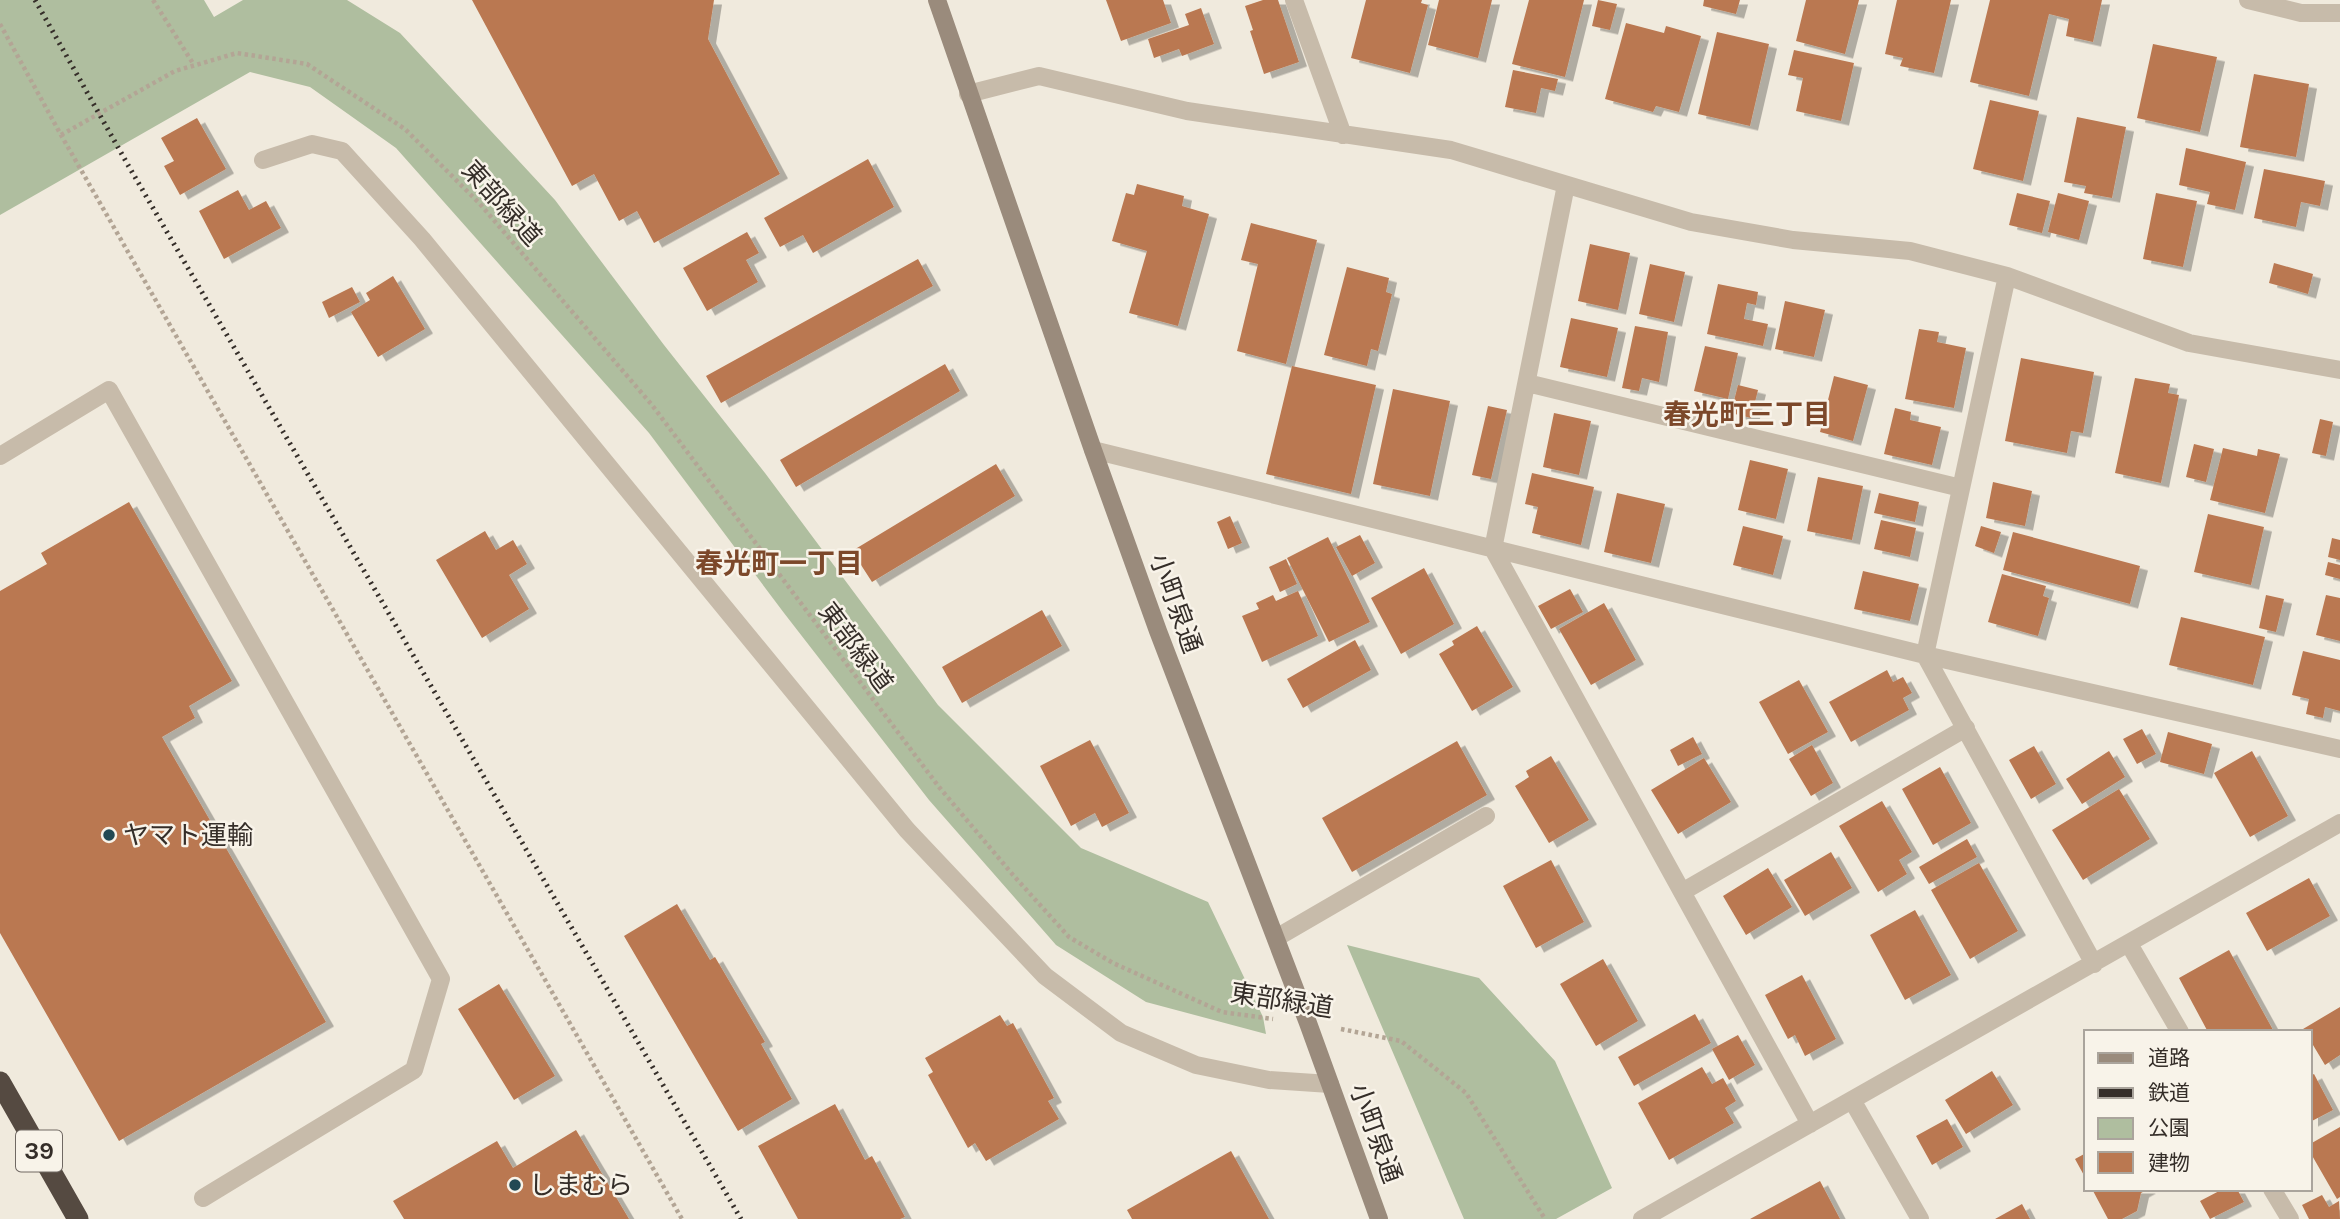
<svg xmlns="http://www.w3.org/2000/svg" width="2340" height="1219" viewBox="0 0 2340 1219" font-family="Karla,'Noto Sans JP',sans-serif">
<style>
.green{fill:#afbe9f}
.building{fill:#ba7851;filter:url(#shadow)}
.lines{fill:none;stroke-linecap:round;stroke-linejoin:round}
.path{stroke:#b3a595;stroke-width:4.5;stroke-dasharray:3.5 3.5;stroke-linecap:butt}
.lane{stroke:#c7bbaa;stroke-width:18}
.street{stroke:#c7bbaa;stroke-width:18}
.secondary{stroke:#9a8b7c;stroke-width:18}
.highway{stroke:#554a41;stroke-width:21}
.rail{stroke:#352e29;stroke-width:5;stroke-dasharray:2 5;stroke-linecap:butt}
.poi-dot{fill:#224953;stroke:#f8f3e9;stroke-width:2.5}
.labels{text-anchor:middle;stroke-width:5;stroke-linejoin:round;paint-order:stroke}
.shield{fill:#f8f3e9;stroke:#706963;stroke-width:2}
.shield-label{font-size:24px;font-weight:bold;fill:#352e29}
.street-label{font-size:26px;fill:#352e29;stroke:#f8f3e9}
.poi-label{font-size:26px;fill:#352e29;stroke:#f8f3e9;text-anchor:start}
.neighbourhood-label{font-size:28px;font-weight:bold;fill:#7c482a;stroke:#f8f3e9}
</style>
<defs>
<filter id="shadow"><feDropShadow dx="8" dy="4.5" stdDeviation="0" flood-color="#0004"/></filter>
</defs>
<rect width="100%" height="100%" fill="#f0eadd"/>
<path class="green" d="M0,0H204L214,17L243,0H347L400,33L555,200L664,345L765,473L938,705L1081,848L1208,902L1263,1017L1266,1034L1146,1002L1056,945L929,800L784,613L649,433L396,148L310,87L250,72L0,215Z
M1347,945L1479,978L1555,1061L1612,1188L1556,1219H1464Z"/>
<path class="building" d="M472,0H714L708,39L780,174L654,243L637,211L619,221L594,174L572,186Z
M1106,0H1163L1171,23L1121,41Z
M1263,0H1278L1299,62L1264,74L1250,31L1253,30L1245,6Z
M1366,0H1422L1421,3L1428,5L1410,73L1351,58Z
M1439,0H1492L1478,58L1428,45Z
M1529,0H1584L1565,77L1512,64Z
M1598,0L1617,4L1610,30L1592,26Z
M1704,0H1740L1736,14L1703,6Z
M1806,0H1859L1845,54L1796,41Z
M1897,0H1951L1934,73L1900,66L1903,58L1885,54Z
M1990,0H2102L2093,42L2066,36L2069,19L2049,14L2029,96L1970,82Z
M1201,8L1214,44L1182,56L1179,49L1154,58L1148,39L1189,25L1185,14Z
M1626,23L1664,33L1666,26L1701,36L1679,112L1656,106L1653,112L1605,99Z
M1717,32L1769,44L1750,126L1698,114Z
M2153,44L2217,57L2200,132L2137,118Z
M1794,50L1854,63L1841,121L1796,111L1803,78L1788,75Z
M1513,70L1558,79L1555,91L1541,88L1536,113L1505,107Z
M2254,74L2309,84L2296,157L2240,147Z
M1990,100L2039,111L2023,181L1973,169Z
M2077,117L2126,127L2112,198L2084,193L2086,186L2064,182Z
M197,118L226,169L180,195L164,166L174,161L161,138Z
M2186,148L2246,162L2235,210L2207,204L2210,192L2179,185Z
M868,159L894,207L813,253L803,235L780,247L764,218Z
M2264,169L2325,181L2320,206L2301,202L2296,227L2254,218Z
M1137,184L1184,196L1182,206L1209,214L1178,326L1129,313L1147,251L1112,241L1126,193L1134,195Z
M238,190L249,210L266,201L281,228L224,259L199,211Z
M2017,193L2050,201L2042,233L2009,225Z
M2058,193L2089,201L2079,240L2048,232Z
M2156,193L2197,201L2183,267L2143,259Z
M1251,223L1317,240L1286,364L1237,351L1258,264L1241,260Z
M747,232L759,253L746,260L758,282L707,311L683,268Z
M1590,244L1630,253L1618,310L1578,301Z
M918,259L933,286L721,403L706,376Z
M2274,263L2313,274L2308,294L2269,283Z
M1650,264L1685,272L1674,322L1639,314Z
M1347,267L1389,278L1386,292L1392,294L1378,351L1371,349L1367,366L1324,355Z
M393,276L425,329L378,357L351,312L370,300L366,293Z
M1718,284L1758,292L1756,305L1747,303L1744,319L1768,324L1763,346L1707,334Z
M352,287L360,302L329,318L322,302Z
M1785,301L1825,310L1814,357L1775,349Z
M1571,318L1618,328L1607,377L1560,367Z
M1635,326L1668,332L1659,382L1642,378L1639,391L1622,388Z
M1919,329L1939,332L1937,342L1966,348L1954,408L1905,399Z
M1705,346L1738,353L1728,399L1694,391Z
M2021,358L2094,372L2083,433L2071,431L2067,453L2005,441Z
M945,364L960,391L796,487L780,460Z
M1292,366L1376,385L1351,494L1266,474Z
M1834,376L1868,385L1853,441L1820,432Z
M2135,378L2170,384L2168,393L2179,395L2161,483L2115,473Z
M1738,385L1758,390L1751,418L1731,413Z
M1393,389L1450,401L1430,496L1373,484Z
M1488,406L1507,410L1491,479L1472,475Z
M1895,408L1911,412L1910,420L1941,427L1932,465L1884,454Z
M1554,413L1591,421L1579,475L1543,467Z
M2320,419L2333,422L2326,456L2312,453Z
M2194,444L2214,449L2206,482L2186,477Z
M2223,448L2257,456L2258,449L2280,454L2265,513L2210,500Z
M1750,460L1788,469L1776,519L1738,510Z
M996,464L1015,496L872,582L852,551Z
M1532,473L1594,487L1581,545L1532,533L1538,507L1525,504Z
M1818,477L1863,486L1852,540L1807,531Z
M1993,482L2032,491L2025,526L1986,518Z
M1617,493L1665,504L1651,563L1604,552Z
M1879,493L1919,502L1915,522L1874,513Z
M129,502L232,681L189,706L195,718L162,737L326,1022L119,1141L0,933V591L47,564L41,553Z
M2208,514L2264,527L2251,585L2194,572Z
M1230,516L1242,543L1228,549L1217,522Z
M1881,520L1916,528L1910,557L1874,549Z
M1743,526L1783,536L1773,575L1733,565Z
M1981,526L2001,532L1994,553L1975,546Z
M485,531L496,550L513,540L527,564L509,575L529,609L482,638L436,560Z
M2013,532L2140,566L2130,604L2003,570Z
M1360,535L1375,563L1352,576L1336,547Z
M1328,537L1370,622L1329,642L1287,558Z
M2332,538L2340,540V560L2328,557Z
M1286,559L1297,584L1280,592L1269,567Z
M2328,562L2340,565V579L2325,575Z
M1424,568L1454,624L1401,654L1371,598Z
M1863,571L1919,584L1910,621L1854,609Z
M2002,574L2046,586L2043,596L2049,598L2038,636L1988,622Z
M1570,589L1583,612L1551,629L1538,606Z
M1298,591L1318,636L1262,662L1242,616L1259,609L1256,603L1273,595L1276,601Z
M2266,595L2284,599L2276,632L2259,628Z
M2326,595L2340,598V641L2316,635Z
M1604,603L1636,660L1591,685L1559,629Z
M1042,610L1062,646L962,703L942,667Z
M2181,617L2265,637L2253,685L2169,665Z
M1477,626L1513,687L1472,711L1439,654L1454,645L1452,641Z
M1355,640L1371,670L1303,708L1287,679Z
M2303,651L2340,660V711L2325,707L2323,718L2306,714L2309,699L2292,695Z
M1887,670L1893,682L1903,677L1912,693L1903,698L1909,710L1851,742L1829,702Z
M1799,680L1828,732L1788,754L1759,702Z
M2142,729L2156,754L2137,764L2123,739Z
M2168,732L2212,744L2204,774L2160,762Z
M1693,737L1702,754L1678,766L1670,750Z
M1090,740L1129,813L1102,827L1095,813L1071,826L1040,766Z
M1457,741L1487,795L1352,872L1322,818Z
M1812,745L1833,783L1811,796L1789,759Z
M2034,746L2056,784L2031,799L2009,760Z
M2109,751L2125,777L2082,804L2066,779Z
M2252,751L2288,816L2250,837L2214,773Z
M1551,756L1589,820L1549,843L1515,786L1529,777L1526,771Z
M1704,758L1731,802L1678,834L1651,790Z
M1940,767L1971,823L1933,845L1902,789Z
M2119,789L2150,839L2083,880L2052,830Z
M1882,801L1912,852L1899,860L1907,874L1878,892L1839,826Z
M1967,839L1977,857L1929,884L1919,867Z
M1831,852L1852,888L1805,916L1784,880Z
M1551,860L1584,922L1536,948L1503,886Z
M1979,863L2018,931L1970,959L1931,890Z
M1768,868L1792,907L1746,935L1723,896Z
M2309,878L2330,916L2267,951L2246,913Z
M677,904L710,960L715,957L765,1042L761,1044L792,1099L738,1131L624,936Z
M1915,910L1951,975L1905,1000L1870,935Z
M2229,950L2273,1030L2270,1032H2208L2179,978Z
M1603,959L1638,1021L1596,1046L1560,984Z
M1802,975L1836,1039L1805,1056L1795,1035L1788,1039L1765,995Z
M499,984L555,1076L514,1100L458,1009Z
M2340,1007V1055L2325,1065L2310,1040V1032H2305L2303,1029Z
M1695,1014L1711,1043L1634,1086L1618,1057Z
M1000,1015L1007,1026L1013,1023L1054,1098L1048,1101L1059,1119L986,1161L975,1143L968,1148L928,1075L933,1072L925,1058Z
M1738,1035L1755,1065L1729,1080L1712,1049Z
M1702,1067L1712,1084L1723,1078L1736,1101L1725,1108L1734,1123L1669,1160L1638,1103Z
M1992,1071L2013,1105L1966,1134L1945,1100Z
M2314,1074L2333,1110L2310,1122V1076Z
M835,1104L865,1160L872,1156L905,1217L900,1219H798L758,1146Z
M1947,1119L1963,1147L1932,1165L1916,1136Z
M2340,1127V1197L2337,1199L2310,1152V1144Z
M576,1130L629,1219H404L393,1201L497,1141L513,1168Z
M1231,1151L1269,1219H1132L1127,1210Z
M2086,1153V1179L2075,1159Z
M1820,1181L1840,1219H1750Z
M2092,1189H2148L2141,1193L2137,1211L2122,1219H2108Z
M2223,1189H2237L2244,1202L2210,1219L2200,1201Z
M2322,1195L2329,1207L2339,1201L2340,1219H2309L2302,1205Z
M2022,1204L2030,1219H1995Z"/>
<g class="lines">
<path class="path" d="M153,0L194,65
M0,24L61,135L682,1219
M61,135L175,71L237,53L307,64L405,129L480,204L652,405L939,787L1013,875L1069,937L1113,963L1222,1012L1273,1019
M1341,1029L1401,1041L1466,1093L1545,1219"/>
<path class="lane" d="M263,160L312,144L342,151L422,239L907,830L1045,976L1121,1033L1196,1065L1269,1080L1330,1084
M0,456L109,390L441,979L414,1070L203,1198
M1276,938L1486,816"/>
<path class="street" d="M1294,0L1343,135
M2248,0L2301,13H2340
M968,94L1039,76L1187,111L1451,150L1691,222L1793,240L1910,251L2007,276L2189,343L2340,370
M1566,185L1493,549L1810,1124
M2007,276L1925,655L2094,964
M1527,383L1961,488
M1093,450L1925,655L2340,749
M1682,892L1966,728
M2129,944L2180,1032
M1852,1100L1920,1219
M2272,1189L2290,1219
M1642,1219L2340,823"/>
<path class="secondary" d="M937,0L1093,450L1158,631L1308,1023L1379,1219"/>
<path class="highway" d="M0,1082L78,1219"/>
<path class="rail" d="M35,0L128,165L741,1219"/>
</g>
<g class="poi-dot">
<circle cx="109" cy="835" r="7"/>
<circle cx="515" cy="1185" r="7"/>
</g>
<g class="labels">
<rect class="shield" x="16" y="1130.5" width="46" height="41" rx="5"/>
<g class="shield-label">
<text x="39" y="1159">39</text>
</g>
<g class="street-label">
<text transform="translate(502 203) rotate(48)" y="9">東部緑道</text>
<text transform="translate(1176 603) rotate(70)" y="9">小町泉通</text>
<text transform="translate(856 647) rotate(53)" y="9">東部緑道</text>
<text transform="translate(1282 1000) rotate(9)" y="9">東部緑道</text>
<text transform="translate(1376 1133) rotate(70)" y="9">小町泉通</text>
</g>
<g class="poi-label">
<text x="123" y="844">ヤマト運輸</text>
<text x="529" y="1194">しまむら</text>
</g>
<g class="neighbourhood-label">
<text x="1747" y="424">春光町三丁目</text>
<text x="779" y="573">春光町一丁目</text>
</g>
</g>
<rect x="2084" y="1030" width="228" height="161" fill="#f8f3e9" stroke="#aaa49c" stroke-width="2"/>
<rect x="2098" y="1053" width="35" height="10" fill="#9a8b7c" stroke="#aaa49c" stroke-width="2"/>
<text x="2148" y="1065" font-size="21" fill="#352e29">道路</text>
<rect x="2098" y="1088" width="35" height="10" fill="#352e29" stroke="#aaa49c" stroke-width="2"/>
<text x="2148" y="1100" font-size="21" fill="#352e29">鉄道</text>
<rect x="2098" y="1118" width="35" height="21" fill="#afbe9f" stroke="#aaa49c" stroke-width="2"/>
<text x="2148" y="1135" font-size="21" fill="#352e29">公園</text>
<rect x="2098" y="1152" width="35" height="21" fill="#ba7851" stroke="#aaa49c" stroke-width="2"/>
<text x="2148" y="1170" font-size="21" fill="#352e29">建物</text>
</svg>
